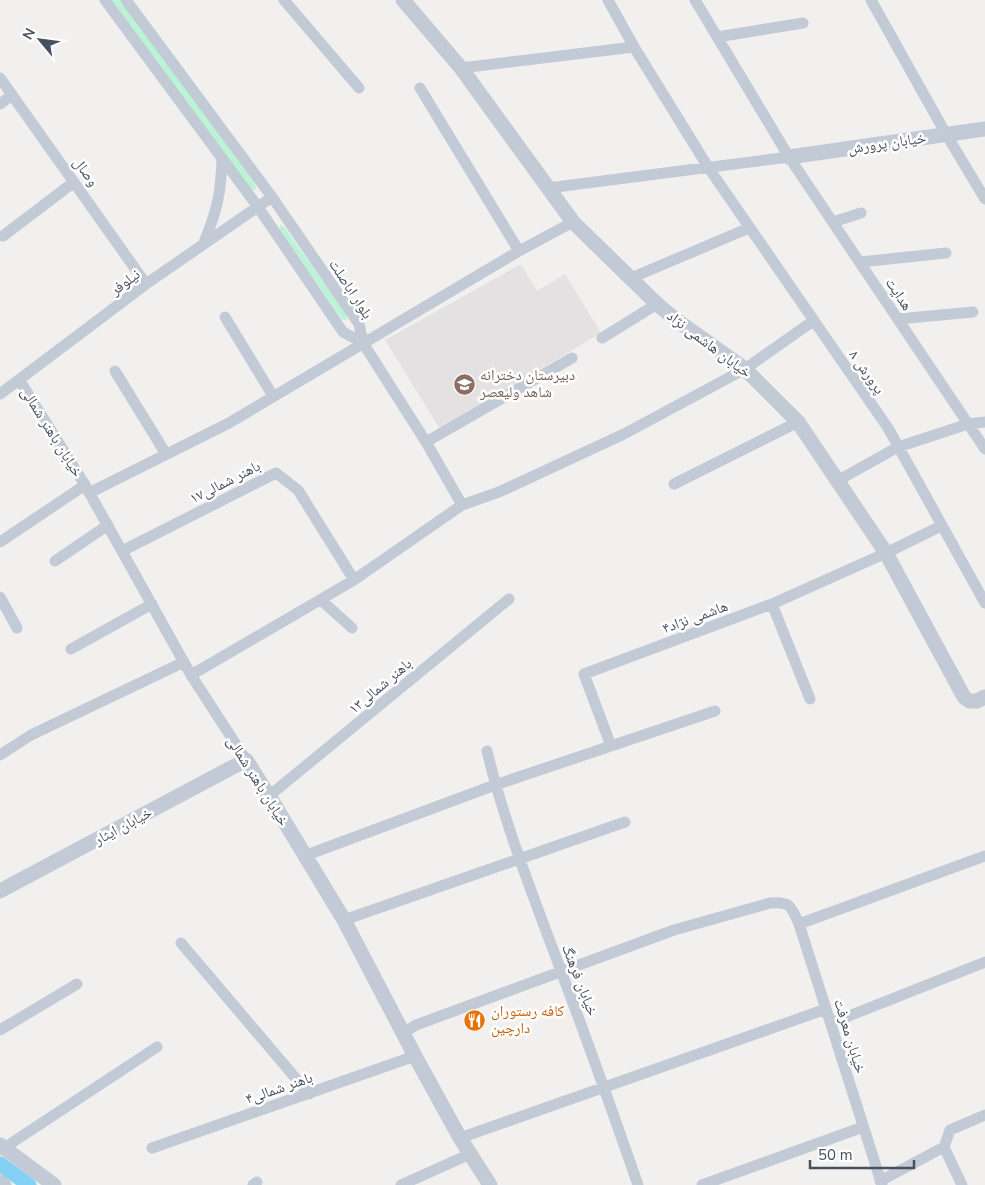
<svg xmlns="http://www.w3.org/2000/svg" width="985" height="1185" viewBox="0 0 985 1185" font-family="'Nunito Sans','Noto Naskh Arabic',sans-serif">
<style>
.education{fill:#e3e1e1}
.green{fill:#baf3d6}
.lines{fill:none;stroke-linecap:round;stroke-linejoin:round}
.canal{stroke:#83d1f4;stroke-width:15}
.minor{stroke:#c2cad6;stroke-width:11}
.tertiary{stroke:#c2cad6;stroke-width:15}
.labels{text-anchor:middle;stroke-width:5;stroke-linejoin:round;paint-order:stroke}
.street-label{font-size:15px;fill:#46505f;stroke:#fff}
.education-label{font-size:15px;fill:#785e54;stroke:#fff;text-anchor:start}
.food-label{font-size:15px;fill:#c56008;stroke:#fff;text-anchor:start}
</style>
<rect width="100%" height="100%" fill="#f2efef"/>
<path class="education" d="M521,264L537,291L565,274L601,333L440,429L385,340Z"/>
<path class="green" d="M112,0H120L253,181L256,188L254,190L251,189Z
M280,224L285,228L346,314L347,320H344L341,318L280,230Z"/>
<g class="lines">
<path class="canal" d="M0,1164L29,1185"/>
<path class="minor" d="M105,0L258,207L343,332L363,343
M126,0L272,197L359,324L363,343L426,442L462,505
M284,0L359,88
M608,0L634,47L708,167L888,428L985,603
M695,0L789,157L985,449
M871,0L946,134L985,199
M717,37L803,23
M461,68L634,47
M0,78L146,284
M420,88L519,251
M0,104L12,95
M548,188L789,157
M833,222L861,213
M3,236L74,182
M203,245C217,211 221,194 222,158
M860,262L946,253
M631,278L749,228
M225,317L273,396
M898,319L973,312
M602,338L657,304
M115,371L166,454
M20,381L85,485L191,675L246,760
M0,394L146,284L272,197
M426,442L572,358
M837,481L898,447L968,424L985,422
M674,484L798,422
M89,493L229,423L519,251L573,222
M0,542L85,485
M122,551L276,473L298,490L354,580
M55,561L108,525
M0,597L17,628
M321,600L352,628
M772,604L810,699
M71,649L152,604
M191,675L354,580L462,505L499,492L624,434L745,369L813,321
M611,746L584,674L772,604L886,553L941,526
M487,751C505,826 534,898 561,971C588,1042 613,1113 638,1185
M0,755L31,735L184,662
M269,796L509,599
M304,856L495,785L715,711
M344,920L625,822
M799,924L985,856
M181,943L309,1094
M831,1023L985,962
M0,1030L77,984
M403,1033L416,1025L674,930L770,903C791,901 791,907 799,924L882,1185
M460,1138L826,1009
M4,1148L157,1047
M152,1148L415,1056
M880,1181L944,1147
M253,1185L257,1182
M401,1185L470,1154
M702,1185L863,1127
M962,1185L944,1147L950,1130L985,1115"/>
<path class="tertiary" d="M403,0L461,68L573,222L657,304L675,319L745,369L798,422L886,553L964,697L969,701H977L985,697
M789,157L985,129
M0,891L246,760L269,796L344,920L415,1056L460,1138L490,1185
M0,1145L54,1185
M0,1182L4,1185"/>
</g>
<defs>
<symbol id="school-disc" viewBox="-11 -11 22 22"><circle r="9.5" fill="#8d6e63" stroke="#fff"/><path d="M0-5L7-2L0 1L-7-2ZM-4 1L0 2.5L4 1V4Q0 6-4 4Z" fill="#fff"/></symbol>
<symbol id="restaurant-disc" viewBox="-11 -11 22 22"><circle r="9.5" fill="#e8710a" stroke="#fff"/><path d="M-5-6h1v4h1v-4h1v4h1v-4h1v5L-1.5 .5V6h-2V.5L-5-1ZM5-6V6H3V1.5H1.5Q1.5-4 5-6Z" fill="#fff"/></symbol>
</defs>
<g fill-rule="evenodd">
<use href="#school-disc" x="452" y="372" width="25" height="25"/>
<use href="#restaurant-disc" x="462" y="1008" width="25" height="25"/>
</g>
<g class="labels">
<g class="street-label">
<text transform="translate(887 143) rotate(-8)" y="5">خیابان پرورش</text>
<text transform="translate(86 172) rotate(55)" y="5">وصال</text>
<text transform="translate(125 282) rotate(-37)" y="5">نیلوفر</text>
<text transform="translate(351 289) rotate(57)" y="5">بلوار اباصلت</text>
<text transform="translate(899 294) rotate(56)" y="5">هدایت</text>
<text transform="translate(709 344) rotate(37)" y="5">خیابان هاشمی نژاد</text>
<text transform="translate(867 372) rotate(55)" y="5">پرورش ۸</text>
<text transform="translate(52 432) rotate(58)" y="5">خیابان باهنر شمالی</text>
<text transform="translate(225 482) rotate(-27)" y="5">باهنر شمالی۱۷</text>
<text transform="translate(695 617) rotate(-20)" y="5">هاشمی نژاد۴</text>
<text transform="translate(380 686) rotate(-40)" y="5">باهنر شمالی۱۳</text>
<text transform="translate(258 781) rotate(58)" y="5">خیابان باهنر شمالی</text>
<text transform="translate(123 826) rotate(-28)" y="5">خیابان ایثار</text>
<text transform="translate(580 980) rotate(69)" y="5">خیابان فرهنگ</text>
<text transform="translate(850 1036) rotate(73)" y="5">خیابان معرفت</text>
<text transform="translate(279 1088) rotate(-19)" y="5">باهنر شمالی۴</text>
</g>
<g class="education-label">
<text x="480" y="380">دبیرستان دخترانه<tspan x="480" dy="17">شاهد ولیعصر</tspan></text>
</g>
<g class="food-label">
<text x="491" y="1016">کافه رستوران<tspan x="491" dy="17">دارچین</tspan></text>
</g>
</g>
<g transform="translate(40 40) rotate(299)" stroke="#ffffff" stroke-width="4" paint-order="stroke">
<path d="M0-4L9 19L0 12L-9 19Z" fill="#46505f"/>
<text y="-8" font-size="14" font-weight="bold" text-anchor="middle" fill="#46505f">N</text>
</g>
<path d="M810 1160v8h104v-8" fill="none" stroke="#46505f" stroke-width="2.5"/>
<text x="818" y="1160" font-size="15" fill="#46505f" stroke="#ffffff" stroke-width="4" paint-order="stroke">50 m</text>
</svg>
